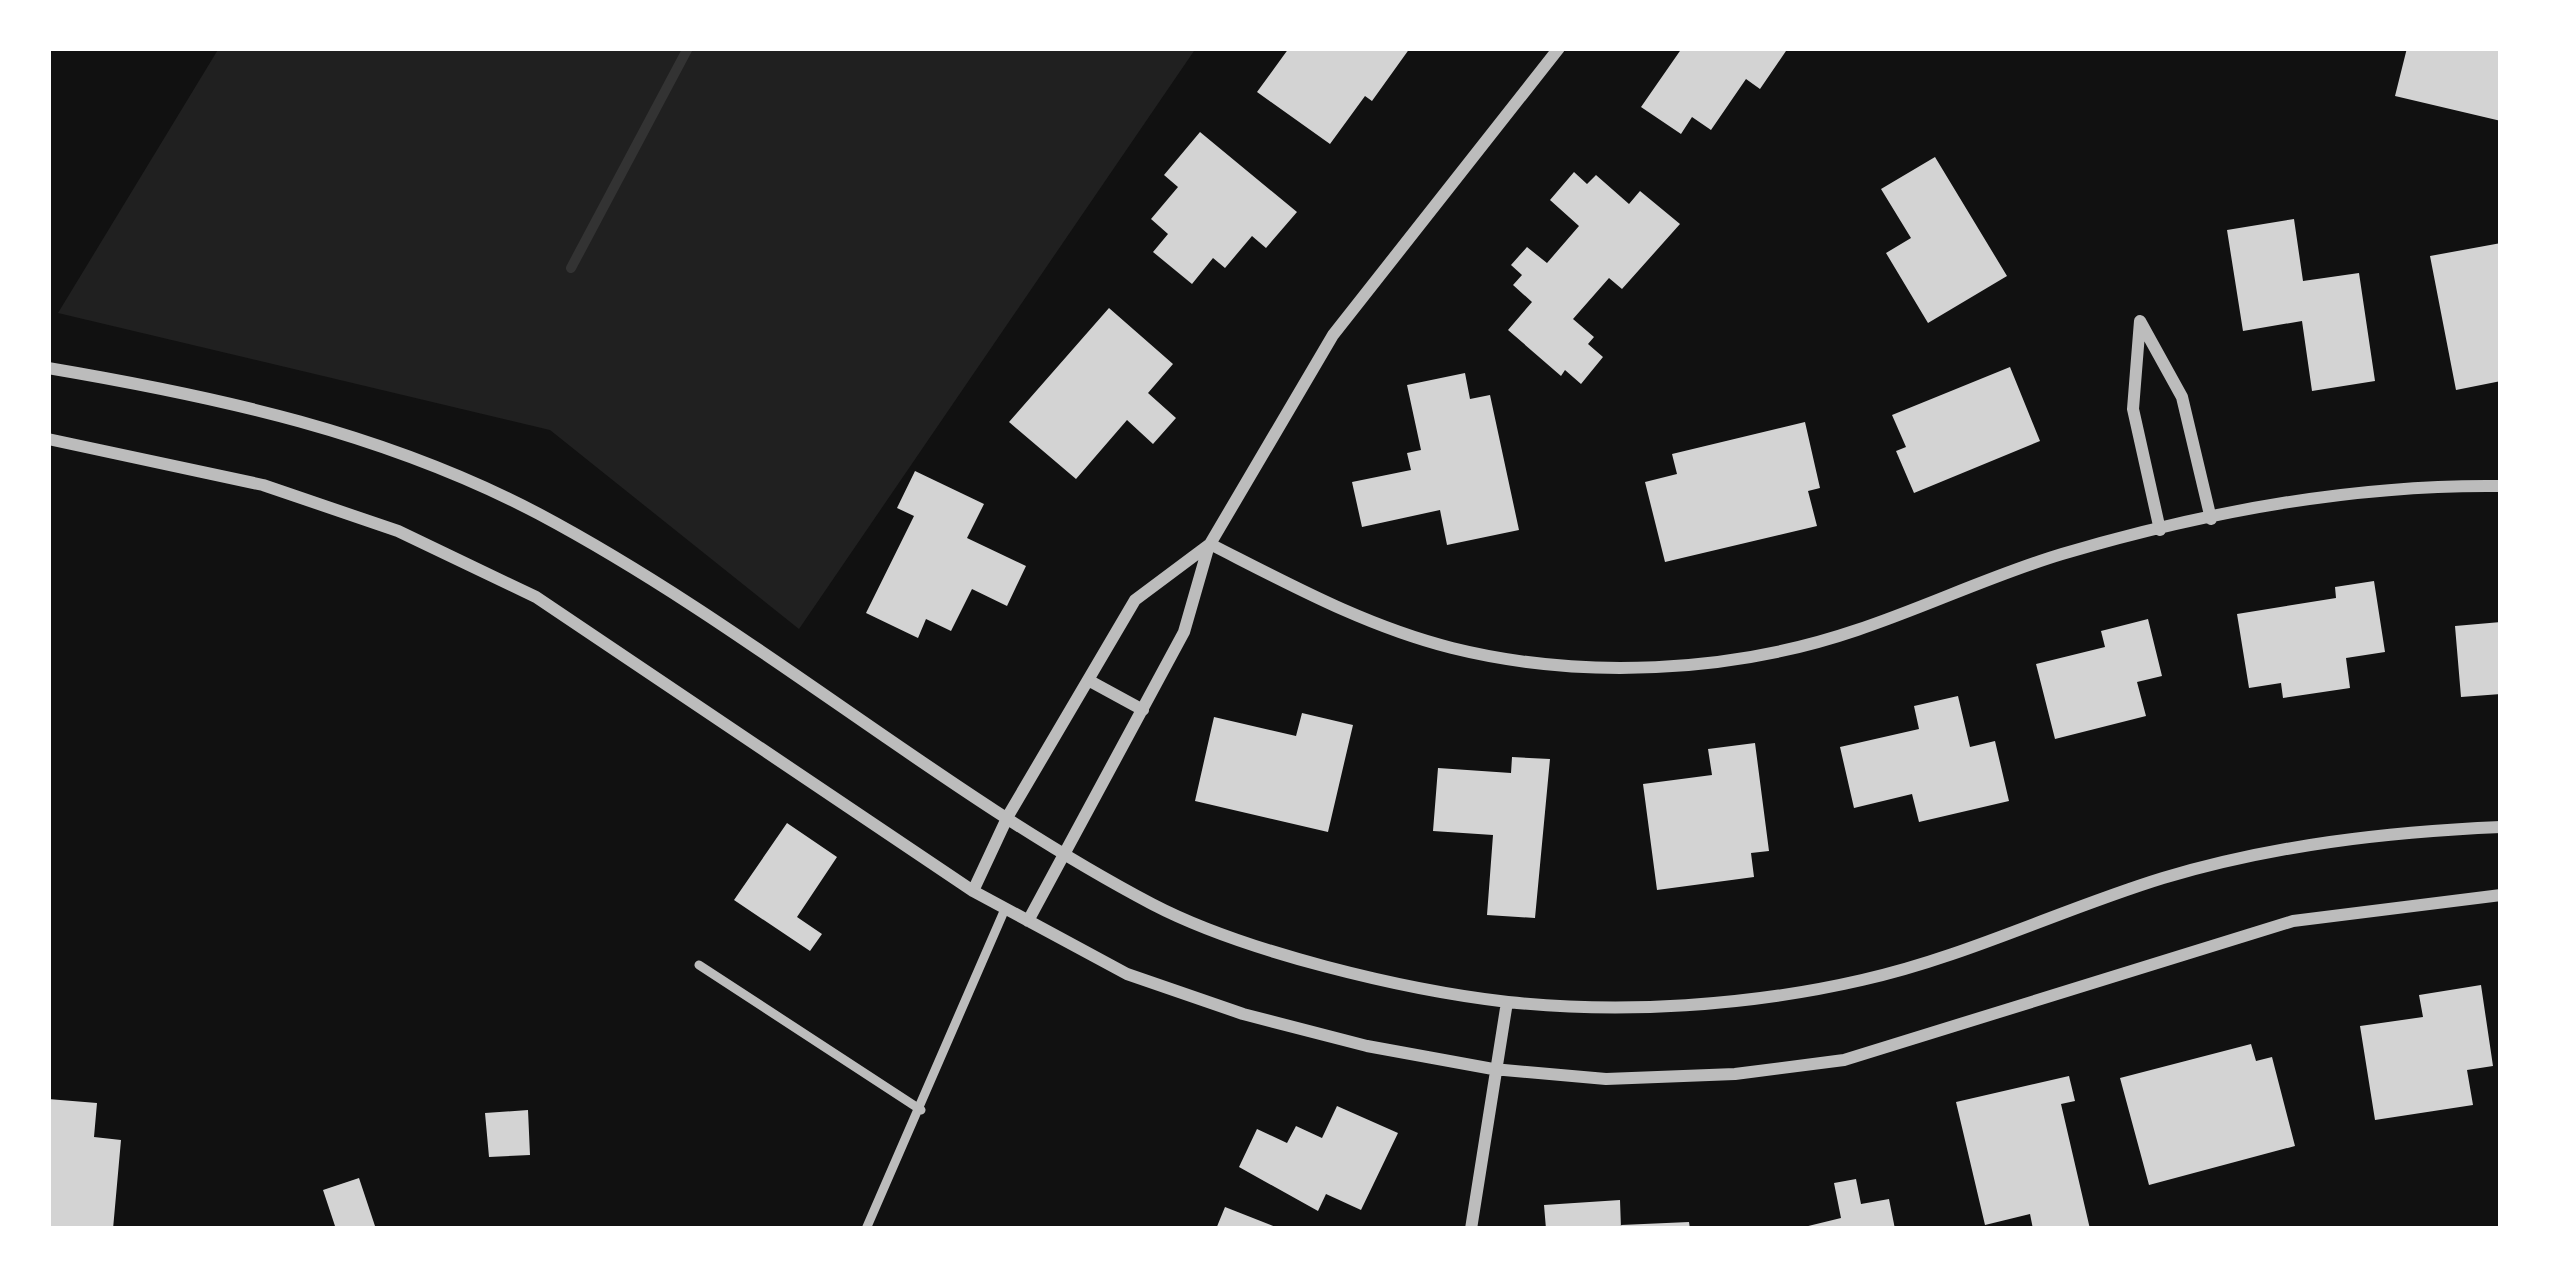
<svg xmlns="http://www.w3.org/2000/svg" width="2549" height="1277" viewBox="0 0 2549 1277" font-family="Jost,sans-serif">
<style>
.green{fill:#202020}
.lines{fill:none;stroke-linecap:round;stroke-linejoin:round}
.stream{stroke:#333;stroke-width:10}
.building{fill:#d3d3d3}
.service{stroke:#bcbcbc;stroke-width:9}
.minor{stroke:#bcbcbc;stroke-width:12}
</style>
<rect width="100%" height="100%" fill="#111"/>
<path class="green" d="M219,48H1196L799,629L550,430L58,313Z"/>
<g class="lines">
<path class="stream" d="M571,268L688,48"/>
</g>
<path class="building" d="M1289,48H1410L1372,101L1365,96L1330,144L1257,92Z
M1682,48H1788L1760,89L1746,79L1711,130L1692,117L1681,134L1641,107Z
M2407,48H2501V121L2395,96Z
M1200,132L1297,212L1266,248L1252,236L1225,268L1213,258L1192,284L1153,252L1168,234L1151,219L1178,187L1164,175Z
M1935,157L2007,276L1928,323L1886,253L1911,238L1881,189Z
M1574,172L1587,184L1596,175L1629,204L1640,191L1680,224L1622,289L1609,278L1573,319L1594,337L1588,344L1603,357L1581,384L1565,370L1561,376L1508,330L1532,302L1513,285L1522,275L1511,265L1527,247L1547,263L1579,226L1550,200Z
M2294,219L2303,281L2359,273L2375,381L2312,391L2302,321L2243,331L2227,230Z
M2501,243V381L2456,390L2430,256Z
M1109,308L1173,364L1148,393L1176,418L1153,444L1127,420L1076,479L1009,422Z
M2010,367L2040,441L1914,493L1896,451L1906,447L1892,415Z
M1465,373L1470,399L1490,395L1519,530L1447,545L1440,510L1362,527L1352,482L1411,470L1407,453L1421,450L1407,385Z
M1805,422L1820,488L1808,491L1817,526L1665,562L1645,482L1677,474L1672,454Z
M915,471L984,504L967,538L1026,566L1007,606L972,589L951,631L926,619L918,638L866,613L914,516L897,508Z
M2374,581L2385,652L2346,658L2350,688L2283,698L2281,683L2249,688L2237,614L2336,598L2335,587Z
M2148,619L2162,676L2137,682L2146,716L2055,739L2036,664L2105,647L2101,631Z
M2501,622V694L2461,697L2455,626Z
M1958,696L1970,747L1995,741L2009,801L1919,822L1912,794L1854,808L1840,747L1919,729L1914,706Z
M1302,713L1353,725L1328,832L1195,801L1214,717L1296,736Z
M1755,743L1769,851L1751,853L1754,877L1657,890L1643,784L1712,775L1708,749Z
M1512,757L1550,759L1535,918L1487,915L1493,835L1433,831L1438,768L1511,773Z
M787,823L837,857L797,917L822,934L810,951L734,900Z
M2481,985L2493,1066L2467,1070L2473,1105L2375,1120L2360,1026L2423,1017L2419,995Z
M2251,1044L2256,1061L2272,1057L2295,1146L2149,1185L2120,1078Z
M2069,1076L2075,1101L2061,1104L2090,1229H2033L2030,1214L1985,1225L1956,1102Z
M48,1099L97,1103L94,1137L121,1140L113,1229H48Z
M1337,1106L1398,1133L1361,1210L1326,1194L1318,1211L1239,1167L1257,1129L1287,1143L1296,1126L1322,1138Z
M528,1110L530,1155L489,1157L485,1113Z
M359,1178L376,1229H336L323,1190Z
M1856,1179L1861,1204L1889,1199L1895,1229H1796L1841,1218L1834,1183Z
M1620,1200L1621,1229H1546L1544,1205Z
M1225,1207L1281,1229H1216Z
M1689,1222L1690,1229H1622L1621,1225Z"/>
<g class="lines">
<path class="service" d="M699,965L921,1110
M866,1229L1005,909"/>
<path class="minor" d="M1559,48L1333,335L1210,544C1289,584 1365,626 1452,648C1581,680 1731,673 1857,630C1926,607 1992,575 2062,554C2204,512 2352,484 2501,486
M48,368C219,397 385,433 539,514C753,628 938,791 1152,904C1244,952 1404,990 1508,1002C1623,1014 1749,1006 1862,980C1965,957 2062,909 2163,878C2274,845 2385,832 2501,827
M48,439L263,485L398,531L536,597L973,891L1127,974L1243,1014L1367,1046L1493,1069L1606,1079L1735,1074L1844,1060L2293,921L2501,895
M2160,530L2133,409L2140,321L2182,397L2211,519
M1088,680L1143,710
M973,891L1008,816L1135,600L1210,544
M1028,921L1184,632L1209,545
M1471,1229L1507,1002"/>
</g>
<rect width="2549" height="1277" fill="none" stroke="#ffffff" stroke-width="102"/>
</svg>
